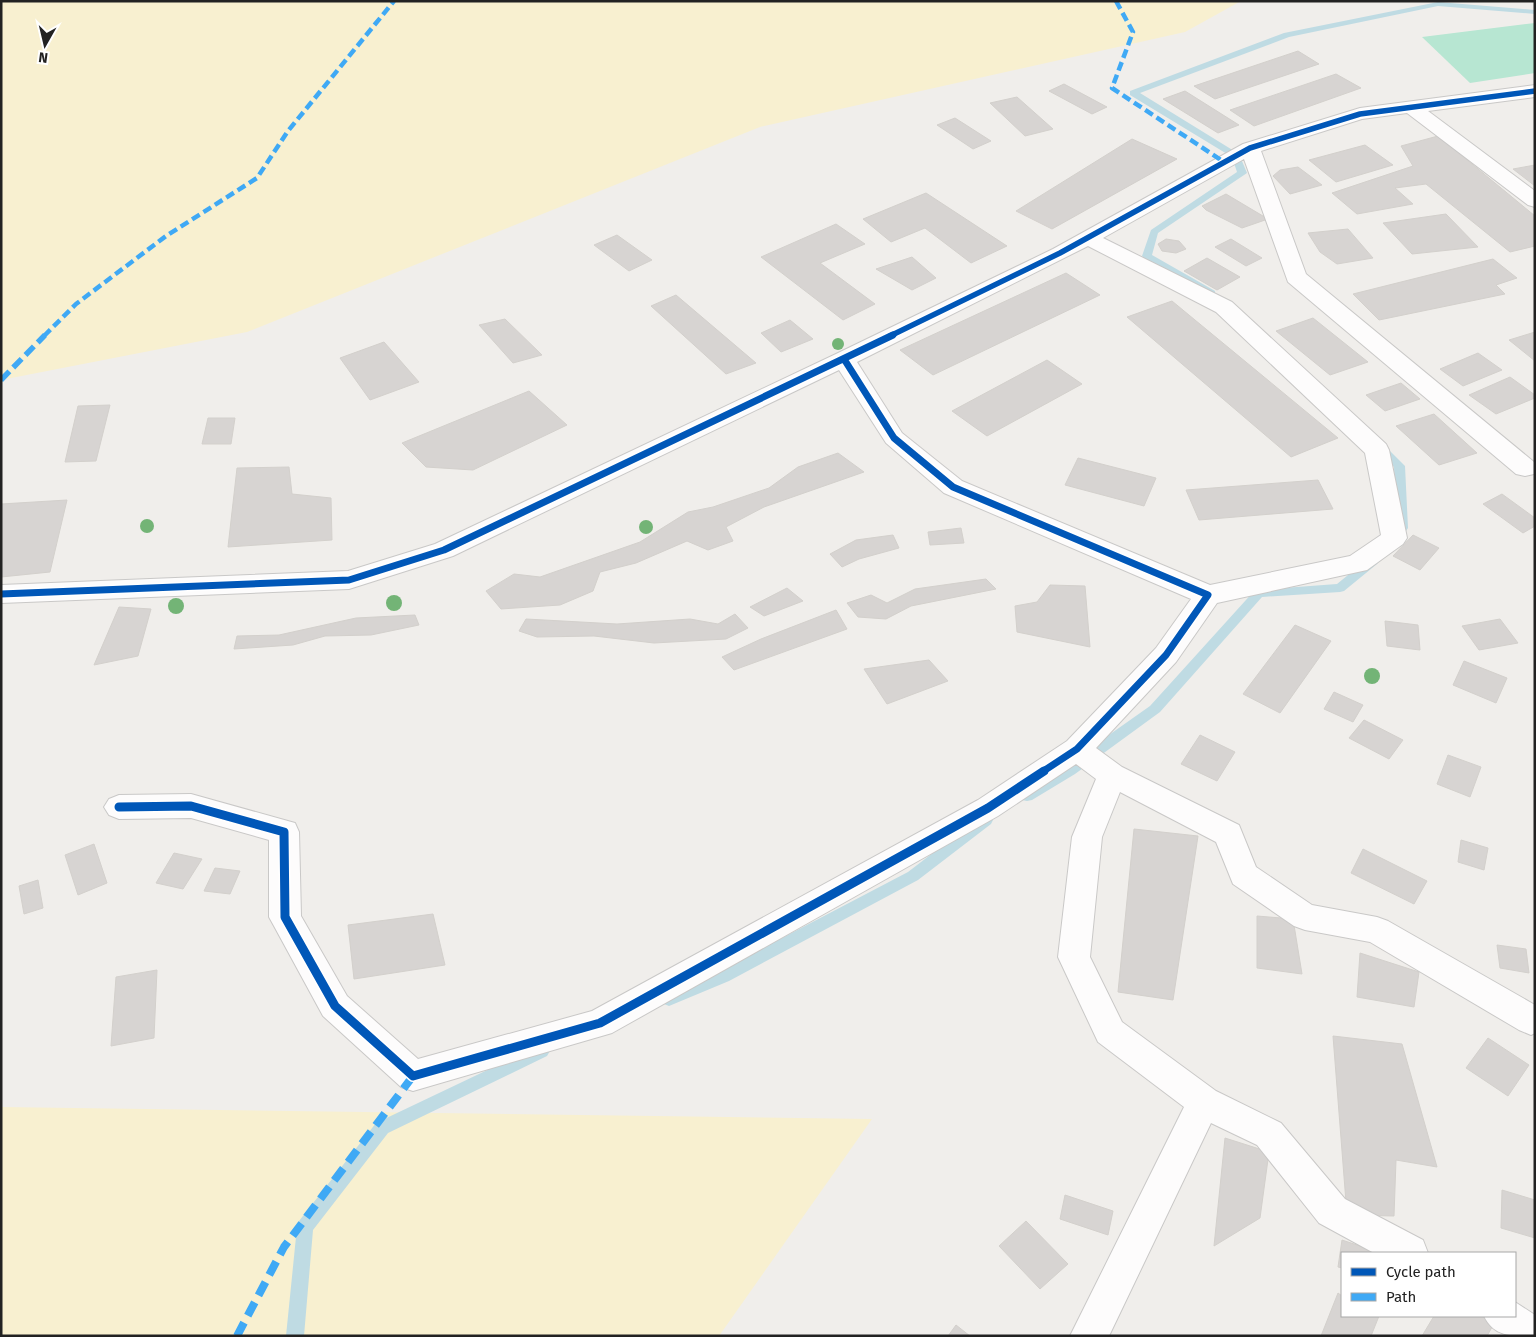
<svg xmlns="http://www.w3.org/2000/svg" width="1536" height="1337" viewBox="0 0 1536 1337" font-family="'Fira Sans',sans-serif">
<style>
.sand{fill:#f8f0d0}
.pitch{fill:#b7e6d2}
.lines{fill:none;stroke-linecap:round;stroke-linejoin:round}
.stream{fill:#bfdbe3;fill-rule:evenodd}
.building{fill:#d7d4d2;stroke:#d3d0cc}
.street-casing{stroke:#c9c8c7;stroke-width:2}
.street{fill:#fdfcfc;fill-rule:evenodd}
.quiet-far2{stroke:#3fa9f5;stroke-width:4.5;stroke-dasharray:9 4.5;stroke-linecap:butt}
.quiet-far1{stroke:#3fa9f5;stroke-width:5.5;stroke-dasharray:12 5.5;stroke-linecap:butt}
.quiet{stroke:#3fa9f5;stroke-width:8;stroke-dasharray:15 8;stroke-linecap:butt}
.cycleway-far2-casing{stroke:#fff;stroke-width:8}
.cycleway-far1-casing{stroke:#fff;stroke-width:10}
.cycleway-casing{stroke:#fff;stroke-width:12}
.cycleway-far2{stroke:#0057b8;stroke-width:5.5}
.cycleway-far1{stroke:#0057b8;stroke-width:7}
.cycleway{stroke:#0057b8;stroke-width:9}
.tree{fill:#73b476}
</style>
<rect width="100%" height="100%" fill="#f0eeeb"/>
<path class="sand" d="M1,1H1241L1185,32L760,127L247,332L1,380Z
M1,1107L872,1119L719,1336H1Z"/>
<path class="pitch" d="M1535,23V73L1470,83L1422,37Z"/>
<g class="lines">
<path class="stream" d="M1438,2L1535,10V14L1438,6L1289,37L1140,93L1239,154L1247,173L1158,233L1152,255L1215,291V295H1209L1144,258L1142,256L1151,230L1237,172L1232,157L1130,95V91L1284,33Z
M1379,443L1383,444L1405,466L1408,528L1406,531L1402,532L1396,528L1394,467L1374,447Z
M1373,557L1377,558L1379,561L1377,564L1344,591L1340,592L1262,597L1160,712L1075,774L1032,800L1027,801L1022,800L1020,796L1022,792L1065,766L1150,706L1255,590L1337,584L1369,558Z
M986,815L991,816L993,820L991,824L918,880L729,981L669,1006L664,1004L662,999L664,994L719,971L908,872L981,816Z
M542,1044L547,1046L550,1051L547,1056L388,1133L313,1230L304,1336H286L297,1227L299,1221L376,1123Z"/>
</g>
<path class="building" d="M1298,51L1319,64L1215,99L1194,86Z
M1336,74L1361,88L1254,126L1230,110Z
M1064,84L1107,107L1092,114L1049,91Z
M1185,91L1239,125L1218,133L1163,99Z
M1017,97L1053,129L1025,136L990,103Z
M955,118L991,141L973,149L937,125Z
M1438,136L1535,216V246L1510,252L1426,184L1395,188L1413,204L1357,214L1332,193L1413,166L1401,146Z
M1132,139L1177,159L1052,229L1016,211Z
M1365,145L1393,165L1336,182L1309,160Z
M1535,165V186L1513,169Z
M1298,167L1322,185L1290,194L1273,176L1280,170Z
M926,193L1007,246L971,263L925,228L891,242L863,219Z
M1226,194L1268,219L1242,228L1206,210L1202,206Z
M1446,214L1478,247L1412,254L1383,223Z
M836,224L865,244L820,263L875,304L843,320L761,257Z
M1348,229L1373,258L1337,264L1320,252L1308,233Z
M617,235L652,260L629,271L594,245Z
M1166,239L1179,241L1186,249L1176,253L1162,251L1158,244Z
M1231,239L1262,258L1246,266L1215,247Z
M912,257L936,278L912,290L876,269Z
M1207,258L1240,277L1217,290L1184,271Z
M1493,259L1517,278L1496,285L1505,294L1379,320L1353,294Z
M1066,273L1100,295L933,375L900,350Z
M676,295L756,363L726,374L651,306Z
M1172,301L1338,438L1291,457L1127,317Z
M1313,318L1368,362L1330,375L1276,331Z
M505,319L542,355L513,363L479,325Z
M790,320L813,339L781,352L761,333Z
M1535,332V361L1509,340Z
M384,342L419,382L370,400L340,358Z
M1478,353L1502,370L1463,386L1440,369Z
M1047,360L1082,384L987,436L952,411Z
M1510,377L1535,395V398L1496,414L1469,395Z
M1401,383L1420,399L1385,411L1366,395Z
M529,391L567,425L473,470L426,467L402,443Z
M110,405L96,461L65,462L78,406Z
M1434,414L1477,453L1439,465L1396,426Z
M208,418H235L231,444H202Z
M838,453L864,472L764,507L726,527L733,541L708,550L687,541L636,563L600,572L593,591L560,605L501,609L486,591L514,574L540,577L640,542L688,512L713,507L769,488L798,467Z
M1078,458L1156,478L1144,506L1065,485Z
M289,467L292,494L331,498L332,540L228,547L237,468Z
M1318,480L1333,509L1199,520L1186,490Z
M1502,494L1535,518V526L1523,533L1483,504Z
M67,500L50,572L1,577V504Z
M961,528L964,543L930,545L928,532Z
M893,535L899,548L859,559L842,567L830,554L856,540Z
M1413,535L1439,548L1420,570L1393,556Z
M986,579L996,589L911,606L886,619L858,617L847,603L871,595L887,603L915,589Z
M1050,585L1085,586L1090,647L1017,632L1015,606L1037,602Z
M787,588L803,601L764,616L750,607Z
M119,607L151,609L138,656L94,665Z
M836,610L847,629L734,670L722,657L761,639Z
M735,614L748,628L726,639L654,643L594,636L537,637L519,631L526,619L617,624L690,619L718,624Z
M415,615L419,625L371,635L325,636L293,645L234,649L237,636L279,635L356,618Z
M1500,619L1518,643L1479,650L1462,626Z
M1385,621L1418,625L1420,650L1387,646Z
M1295,625L1331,641L1280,713L1243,694Z
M929,660L948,681L887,704L864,669Z
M1464,661L1507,678L1496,703L1453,685Z
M1334,692L1363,705L1353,722L1324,709Z
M1364,720L1403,740L1389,759L1349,738Z
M1200,735L1235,752L1217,781L1181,764Z
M1448,755L1481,767L1470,797L1437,784Z
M1134,829L1198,836L1173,1000L1118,992Z
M1461,840L1488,848L1484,870L1458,862Z
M94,844L107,883L78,895L65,855Z
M1363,849L1427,881L1414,904L1351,873Z
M174,853L202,859L183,889L156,883Z
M215,868L240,871L230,894L204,891Z
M38,880L43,908L24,914L19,886Z
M433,914L445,965L354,979L348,925Z
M1257,916L1293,919L1302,974L1257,968Z
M1497,945L1526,949L1529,973L1500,968Z
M1360,953L1419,972L1414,1007L1357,997Z
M157,970L154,1038L111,1046L116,977Z
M1333,1036L1402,1044L1437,1167L1396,1160L1394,1216L1347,1215Z
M1488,1038L1529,1065L1508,1096L1466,1068Z
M1225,1138L1269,1152L1260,1218L1214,1246Z
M1502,1190L1535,1200V1238L1501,1228Z
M1065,1195L1113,1211L1108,1235L1060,1219Z
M1026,1221L1068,1264L1040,1289L999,1246Z
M1342,1240L1381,1253H1342V1268L1338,1267Z
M1338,1293L1342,1296V1316H1379L1371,1336H1321Z
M1434,1316H1489L1496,1320L1487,1336H1422Z
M956,1325L970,1336H948Z"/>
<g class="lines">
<defs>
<path id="street" d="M1535,85V97L1428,111L1535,191V207L1528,205L1407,113L1362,119L1261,151L1306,274L1534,462V474L1525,476L1516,474L1288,282L1244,159L1103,238L1232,302L1386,444L1389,450L1407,538L1403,544L1367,570L1217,603L1176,662L1096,748L1122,767L1239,825L1256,867L1312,905L1377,917L1388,921L1535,1005V1033L1531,1035L1519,1030L1370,942L1305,930L1294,926L1233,884L1216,842L1120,792L1102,837L1090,957L1122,1022L1216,1091L1281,1123L1345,1199L1423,1240L1428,1253H1374L1319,1223L1257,1145L1211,1123L1109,1336H1070L1184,1107L1098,1042L1058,957L1072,837L1096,779L1076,764L998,816L612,1033L413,1091L401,1087L323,1016L274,926L269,917V840L191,818L119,819L109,815L104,807L109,799L119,795L191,794L295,823L299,832L301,916L347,996L418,1059L592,1011L978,800L1067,741L1156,648L1191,599L944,493L886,443L839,370L453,556L349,589L1,603V585L348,571L435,544L836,354L1053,249L1243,144L1360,108ZM1088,246L1216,312L1365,453L1381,535L1350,556L1210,585L962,481L902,433L857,362Z
M1515,1302L1535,1315V1336C1511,1336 1494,1337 1484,1316H1515Z"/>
</defs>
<use href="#street" class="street-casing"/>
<use href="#street" class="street"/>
<path class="quiet-far2" d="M1116,1L1133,32L1112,88L1224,162
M44,336L76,304L166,236L257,178L288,131L394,1"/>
<path class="quiet-far1" d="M1,380L45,335"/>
<path class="quiet" d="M237,1336L284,1247L413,1076"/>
<defs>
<path id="cycleway-far2" d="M890,336L1060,253L1250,148L1360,114L1535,91"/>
<path id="cycleway-far1" d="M844,359L894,438L953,487L1208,595L1166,655L1077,749L1042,772
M1,594L349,580L444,550L893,335"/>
<path id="cycleway" d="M119,807L191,806L284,832L285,917L335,1006L413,1076L600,1023L988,808L1044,771"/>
</defs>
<use href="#cycleway-far2" class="cycleway-far2-casing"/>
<use href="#cycleway-far1" class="cycleway-far1-casing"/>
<use href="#cycleway" class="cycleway-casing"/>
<use href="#cycleway-far2" class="cycleway-far2"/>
<use href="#cycleway-far1" class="cycleway-far1"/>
<use href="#cycleway" class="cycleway"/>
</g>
<g class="tree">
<circle cx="838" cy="344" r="6"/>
<circle cx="147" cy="526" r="7"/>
<circle cx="646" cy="527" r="7"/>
<circle cx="394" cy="603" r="8"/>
<circle cx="176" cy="606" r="8"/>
<circle cx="1372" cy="676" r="8"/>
</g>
<rect width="1536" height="1337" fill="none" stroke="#222222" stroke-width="5"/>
<rect x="1341" y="1252" width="175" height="65" fill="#ffffff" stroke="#a7a7a7"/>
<rect x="1351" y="1268" width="25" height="8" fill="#0057b8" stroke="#a7a7a7"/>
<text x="1386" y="1277" font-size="15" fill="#222222">Cycle path</text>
<rect x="1351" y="1293" width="25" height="8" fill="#3fa9f5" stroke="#a7a7a7"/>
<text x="1386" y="1302" font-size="15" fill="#222222">Path</text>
<g transform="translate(45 45) rotate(188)" stroke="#ffffff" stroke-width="4" paint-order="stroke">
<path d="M0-4L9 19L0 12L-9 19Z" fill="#222222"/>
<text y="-8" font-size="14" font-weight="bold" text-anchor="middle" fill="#222222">N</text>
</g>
</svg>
